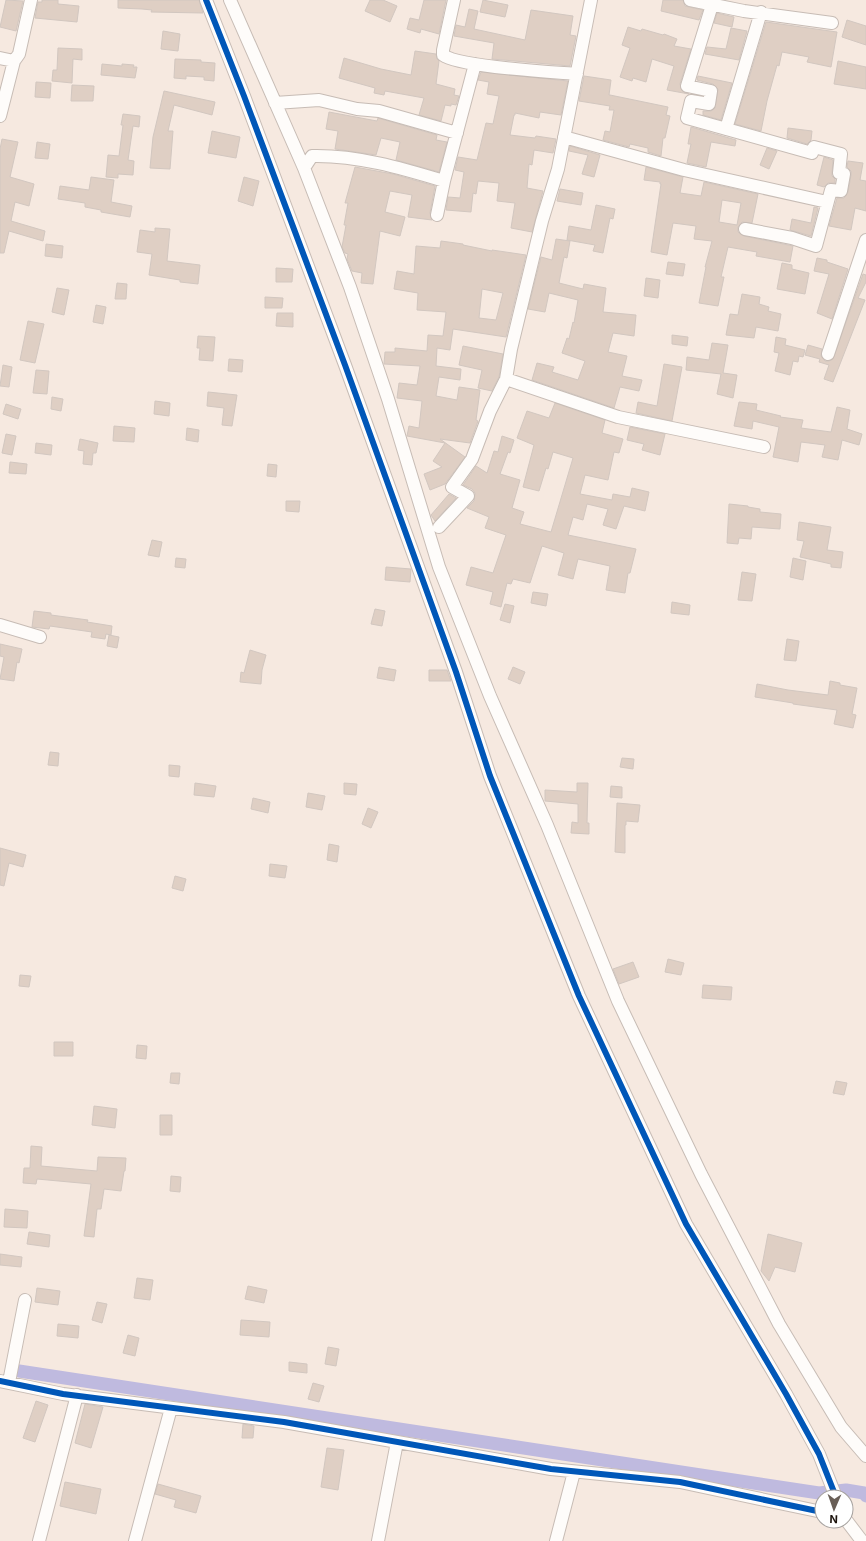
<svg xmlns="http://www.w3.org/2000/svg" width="866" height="1541" viewBox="0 0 866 1541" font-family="Inter,sans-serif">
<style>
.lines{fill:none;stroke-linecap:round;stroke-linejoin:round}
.canal{stroke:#bfbadf;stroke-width:13}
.building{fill:#dfcfc4;stroke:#d2c7c0;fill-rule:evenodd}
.minor-casing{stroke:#c7bcb5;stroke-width:14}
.minor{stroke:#fefcfa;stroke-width:12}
.cycleway-casing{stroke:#fff;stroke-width:8}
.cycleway{stroke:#0057b8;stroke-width:6}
</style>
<rect width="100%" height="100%" fill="#f6e9e0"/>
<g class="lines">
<path class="canal" d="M19,1371L819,1493L846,1490L864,1493L866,1496"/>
</g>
<path class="building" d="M6,0L23,1L16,31L0,27Z
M42,0H58V4L79,6L77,22L35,18L38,2H42Z
M118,0H199L203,13L151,12L152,10L142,9L118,8Z
M370,0H383L397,6L390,22L365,11Z
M424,0H446L439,34L421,29L420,33L407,29L410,18L419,20Z
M483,0L508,5L505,17L480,12Z
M663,0H683L685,6L703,10L699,20L661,11Z
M469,9L478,11L474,29L525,40L531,10L573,16L570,35L576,36L570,66L492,59L494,43L454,36L456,25L465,27Z
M717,13L734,17L732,27L714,23Z
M847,20L866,26V45L842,37Z
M766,22L837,32L831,67L807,62L809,57L782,52L779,66L777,65L767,101L761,131L735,124Z
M628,27L641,31L642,29L663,35L664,34L677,39L674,46L691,49L680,84L682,91L689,94L667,90L674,66L652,59L646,82L633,78L632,81L620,77L630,48L622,45Z
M731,28L747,31L739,60L705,54L707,47L726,49Z
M163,31L180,34L178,51L161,49Z
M58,48L82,49V60L73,59L72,83L52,81L53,70H57Z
M415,51L436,54L437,59L439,61L436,84L455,89L454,95L459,96L456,105L451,104V106L445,105L441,121L419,115L424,98L385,91L384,95L374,93L375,88L339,78L344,58L381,69L411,75Z
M175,59L201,60V62L215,63L214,81L204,80V77L186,76V79L174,78Z
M838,61L866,67V89L834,84Z
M102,64L122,66V64L134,65L133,67H137L135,78L101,75Z
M481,72L568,81L561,115L540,112L539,118L515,113V115H514L510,135L535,138L536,136L556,139L553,153L534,150L532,165L529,164L527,188L543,191L532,232L511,228L515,203L497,201L499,183L478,181L476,194L473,193L471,212L446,210L448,197L460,198L464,172L455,170L458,157L477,160L486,123L493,124L499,96L487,94L489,82L478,80Z
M584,76L611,80L609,95H610L668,107L666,115L670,116L665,138H663L661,156L648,152V148L630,144L629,147L603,140L605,131L610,132L614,110H609L610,106L579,101Z
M698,76L732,83L721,120L703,115V111H711L715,108L718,89L713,84L697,80Z
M36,82L51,83L50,98L35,97Z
M72,85L94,86L93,101H71Z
M164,91L215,102L212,115L174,105L168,131H173L170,169L150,168L153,137Z
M329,112L377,121L378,118L437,135L436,140L447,142L439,172L396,160L400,142L381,138L376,155L335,149L338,131L326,129Z
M123,114L140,116L139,127L133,126L128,160L134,161L133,175L118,174V178L106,177L108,155L119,156L123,125H121Z
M691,127L736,140L735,146L711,142L706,167L687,163L691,144H688Z
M788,128L812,131L811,140L807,144L787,138Z
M212,131L240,137L236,158L208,153Z
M2,139L18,142L10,177L34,184L29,206L15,202L11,221L45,231L43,241L9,231L4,253H0V149Z
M37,142L50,144L48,159L35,158Z
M570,146L600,155L594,177L582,174L588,155L569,151Z
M767,148L777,151L769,169L760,165Z
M824,157L833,160L832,173V176L835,179V183H828L824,187L817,185Z
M848,161L863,163L860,180L866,181V211L855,208L851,230L829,226L837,198H844L848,192L851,175V171L847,167Z
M355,167L393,174L435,186L430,213L432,220L408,217L412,195L390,191L385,212L405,217L400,236L380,231L373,284L361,283L362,273L352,271L347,259L348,254L345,253L342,247L346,225H344L348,203H345Z
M646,167L683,177L680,193L701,196L704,182L758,194L752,223L742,222L738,227V232L744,236L793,246L790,262L756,256L757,252L728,247L721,277H724L718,306L699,303L706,267H705L712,241L694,239L696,226L673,223L667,255L651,252L661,184H660V182L644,180ZM722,200L741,203L737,225L719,222Z
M91,177L114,180L111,202L132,206L130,217L101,212V210L85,207V203L58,199L60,186L89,190Z
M244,177L259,181L253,206L238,201Z
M560,189L583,193L581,205L557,201Z
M596,205L615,209L613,219L610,218L603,253L593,251L595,245L567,240L569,226L591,230Z
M814,207L818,208L811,236L790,230L792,219L811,223Z
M155,228L170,229L167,261L200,265L198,284L180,282V280L149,275L152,254L137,252L140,230L155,232Z
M556,239L570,241L567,258L564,257L559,283L583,289L584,284L606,288L603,312L636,315L634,336L613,333L608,352L627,356L622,376L642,380L639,391L620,387L614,408L532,380L537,363L554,367L552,372L578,380L585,361L562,353L567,338L569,339L573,322L574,323L578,300L549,293L545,312L528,309L541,257L552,260Z
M441,241L463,244V245L492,251V250L526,255L506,337L453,329L450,350L437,348L436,366L461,369L460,380L439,377L436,396L457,400L459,387L480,390L476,420L478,421L470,443L440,439L465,457L445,484L430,490L424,474L442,467L433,461L445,443L407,436L409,426L419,428L422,401L397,398L399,383L417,385L420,366L384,364L385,352H395V348L427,351L428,335L443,336L446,312L417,310L418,293L394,289L397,271L414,274L416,246L440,248ZM482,289L503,293L496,320L479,318Z
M46,244L63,246L62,258L45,256Z
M817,258L827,260V262L848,269L832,319L817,313L829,274L814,271Z
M668,262L685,264L683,276L666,274Z
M782,263L792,265V269L809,273L805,294L777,289Z
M276,268L293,269L292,282H276Z
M863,274L866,275V282L858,298L865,300L833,382L824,379L829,365L819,362L820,359L805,355L808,345L822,349L821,356L825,361H829L833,359Z
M646,278L660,280L658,298L644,296Z
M117,283L127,284L126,299H115Z
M57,288L69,290L64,315L52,312Z
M742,294L760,297L759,304L769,307L768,311L781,314L778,331L756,327L754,338L726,335L730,314L738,315Z
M265,297L283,298L282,308H265Z
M96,305L106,307L103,324L93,322Z
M277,313H293V327L276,326Z
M28,321L44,324L35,363L20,360Z
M672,335L688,337L687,346L672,344Z
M198,336L215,337L213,361L199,360L200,348H197Z
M776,337L786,339L785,345L805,350L803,357L799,356L798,362L793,361L790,375L775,371L779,353L774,352Z
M712,343L728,345L723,373L737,375L733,398L717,394L721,374L686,370L687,357L709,360Z
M463,346L503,354L499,377L492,391L478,388L482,370L459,365Z
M229,359L243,360L242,372L228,371Z
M664,364L682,367L672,421L636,413L638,402L657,406Z
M3,365L12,367L9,387L0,386Z
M36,370L49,371L47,394L33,393Z
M208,392L237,395L232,426L222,425L224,408L207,406Z
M52,397L63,399L61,411L51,409Z
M155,401L170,403L169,416L154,414Z
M739,402L757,404L756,410L781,416L780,417L803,420L801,428L831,432L837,407L850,410L847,429L862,434L859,445L842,440L838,460L822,457L825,445L801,442L798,462L773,457L779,427L753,421L752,429L734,426Z
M555,403L605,420L602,433L623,439L619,453L614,452L608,480L585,475L580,494L612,500L613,494L630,497L632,488L649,492L645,511L624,506L616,529L603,525L608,509L587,504L583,520L573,517L568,535L636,549L630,573H628L625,593L606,590L610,566L578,559L573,579L558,575L564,553L542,546L530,583L513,579L511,584L507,583L501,607L490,604L493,592L466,585L471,567L493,573L506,535L485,528L489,517L467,508L474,501L475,493L472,489L463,485L476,466L487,473L494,451L498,452L502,436L514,440L510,453L508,452L500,474L520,480L512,508L524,512L520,524L551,532L573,458L553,452L548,469L546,468L539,491L523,487L534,445L517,438L527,411L549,418Z
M6,404L21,409L18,419L3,414Z
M114,426L135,428L134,442L113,441Z
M630,427L665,434L660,455L642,450L644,444L627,440Z
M187,428L199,430L198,442L186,440Z
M6,434L16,436L12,455L2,453Z
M80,439L98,443L96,453H93L92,465L83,464L84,451L78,450Z
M36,443L52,445L51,455L35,453Z
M10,462L27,464L26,474L9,473Z
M268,464L277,465L276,477L267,476Z
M449,494L456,498L435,521L431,515Z
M286,501H300L299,512L286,511Z
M729,504L748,506V507L760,509V512L781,514L780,529L752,527L751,539L739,538L738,544L727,543Z
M799,522L831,527L827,550L843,552L841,568L831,567V564L800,557L804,541L797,540Z
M152,540L162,542L159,557L148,555Z
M176,558L186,559L185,568L175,567Z
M793,558L806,561L803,580L790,577Z
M386,567L411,569L410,582L385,580Z
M742,572L756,574L752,601L738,600Z
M533,592L548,594L546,606L531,603Z
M672,602L690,605L689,615L671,613Z
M505,604L514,606L510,623L500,620Z
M375,609L385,611L382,626L371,624Z
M34,611L51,613V615L88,620L87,622L112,626L111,635L106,634L105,639L91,637L92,632L50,626L49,629L32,627Z
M109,635L119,637L117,648L107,646Z
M787,639L799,641L796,661L784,660Z
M0,644L22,649L19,663L17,662L14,681L0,679L4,657L0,656Z
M250,650L266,655L262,670L261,684L240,682L241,672L244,673Z
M379,667L396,670L394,681L377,678Z
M513,667L525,672L520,684L508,679Z
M429,670H447L451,681H429Z
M830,681L840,683V685L857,688L852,714L856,715L853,728L834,724L837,710L793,704V703L755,697L757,684L788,690L828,695Z
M50,752L59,753L58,766L48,765Z
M622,758L634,759L633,769L620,767Z
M169,765L180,766L179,777L169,776Z
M195,783L216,786L214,797L194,795Z
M344,783L357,784L356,795L344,794Z
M577,783H588L587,823H589V834L571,833L572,822L578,823V804L545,801V790L577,792Z
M611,786L622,787V798L610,797Z
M308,793L325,796L322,810L306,807Z
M253,798L270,802L268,813L251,809Z
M617,803L640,805L638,822L626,821V825H625V853L615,852Z
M368,808L378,812L371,828L362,824Z
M329,844L339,846L337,862L327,860Z
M0,848L26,855L23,867L9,863L4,886L0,885Z
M270,864L287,866L285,878L269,876Z
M175,876L186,879L183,891L172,888Z
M668,959L684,963L681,975L665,972Z
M633,962L639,977L619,984L613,969Z
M20,975L31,976L29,987L19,986Z
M703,985L732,987L731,1000L702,998Z
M54,1042H73V1056H54Z
M137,1045L147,1046L146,1059L136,1058Z
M171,1073H180L179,1084L170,1083Z
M836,1081L847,1083L844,1095L833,1093Z
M94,1106L117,1109L115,1128L92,1125Z
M160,1115H172V1135H160Z
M31,1146L42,1147L41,1166L97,1171L98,1157L126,1158L125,1171H124L121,1191L104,1189L101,1209H97L94,1237L84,1236L91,1184L37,1179L36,1184L23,1183L24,1168H30Z
M171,1176L181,1177L180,1192L170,1191Z
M5,1209L28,1211L27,1228L4,1227Z
M29,1232L50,1235L49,1247L27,1244Z
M768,1234L802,1243L795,1272L775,1267L769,1281L761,1271Z
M0,1254L22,1257L21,1267L0,1265Z
M137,1278L153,1280L150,1300L134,1298Z
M248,1286L267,1290L264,1303L245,1299Z
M37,1288L60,1291L58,1305L35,1302Z
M97,1302L107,1304L102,1323L92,1320Z
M241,1320L270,1322L269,1337L240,1335Z
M58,1324L79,1326L78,1338L57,1336Z
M128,1335L139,1338L135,1356L123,1353Z
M328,1347L339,1349L336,1366L325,1364Z
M289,1362L307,1364V1373L289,1371Z
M313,1383L324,1386L319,1402L308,1399Z
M36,1401L48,1405L35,1442L23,1438Z
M85,1404L103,1407L91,1448L75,1443Z
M243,1424L254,1426L253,1438H242Z
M327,1448L344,1450L338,1490L321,1487Z
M65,1482L101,1489L96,1514L60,1506Z
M158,1484L201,1496L196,1513L174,1507L176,1500L155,1494Z"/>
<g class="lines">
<defs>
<path id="minor" d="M206,0L244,96L345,365L456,672L490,776L579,996L686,1224L786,1394L819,1454L836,1497
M230,0L304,168L350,287L388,399L439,567L490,696L547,825L618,1001L701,1174L779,1324L841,1427L866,1456
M454,0L443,50V55C459,67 553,72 577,74
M690,0L744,11L832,23
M712,5L687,86L711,91L709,104L691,101L687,118L812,153L814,147L841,154L839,173L844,174L841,191L831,190L816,246L792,238L745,229
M0,58L14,61
M275,103L319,100L357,109L379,111L457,133
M0,116L14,61L19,54L31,0
M726,129L761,12
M564,137L684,170L827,202
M304,168L312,156C357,155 401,168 444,181
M437,215L444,181L475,64
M828,354L866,240
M506,379L618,417L764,447
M439,527L468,496L452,487L472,459L490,411L506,379L511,349L519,316L542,221L558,169L591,0
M0,625L40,637
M0,1381L63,1394L284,1422L551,1469L680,1482L822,1512
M9,1382L25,1300
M846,1520L862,1541
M39,1541L77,1395
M135,1541L171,1408
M378,1541L397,1442
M556,1541L574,1472"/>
</defs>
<use href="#minor" class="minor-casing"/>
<use href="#minor" class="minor"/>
<defs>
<path id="cycleway" d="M206,0L244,96L345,365L456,672L490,776L579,996L686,1224L786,1394L819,1454L836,1497
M0,1381L63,1394L284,1422L551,1469L680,1482L822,1512"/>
</defs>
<use href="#cycleway" class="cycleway-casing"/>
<use href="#cycleway" class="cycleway"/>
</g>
<g transform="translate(834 1509) rotate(182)"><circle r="19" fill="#ffffff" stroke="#a5a19e"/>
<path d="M0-3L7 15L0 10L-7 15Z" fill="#695f57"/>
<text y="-6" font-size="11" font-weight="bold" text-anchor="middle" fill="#1d140d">N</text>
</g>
</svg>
